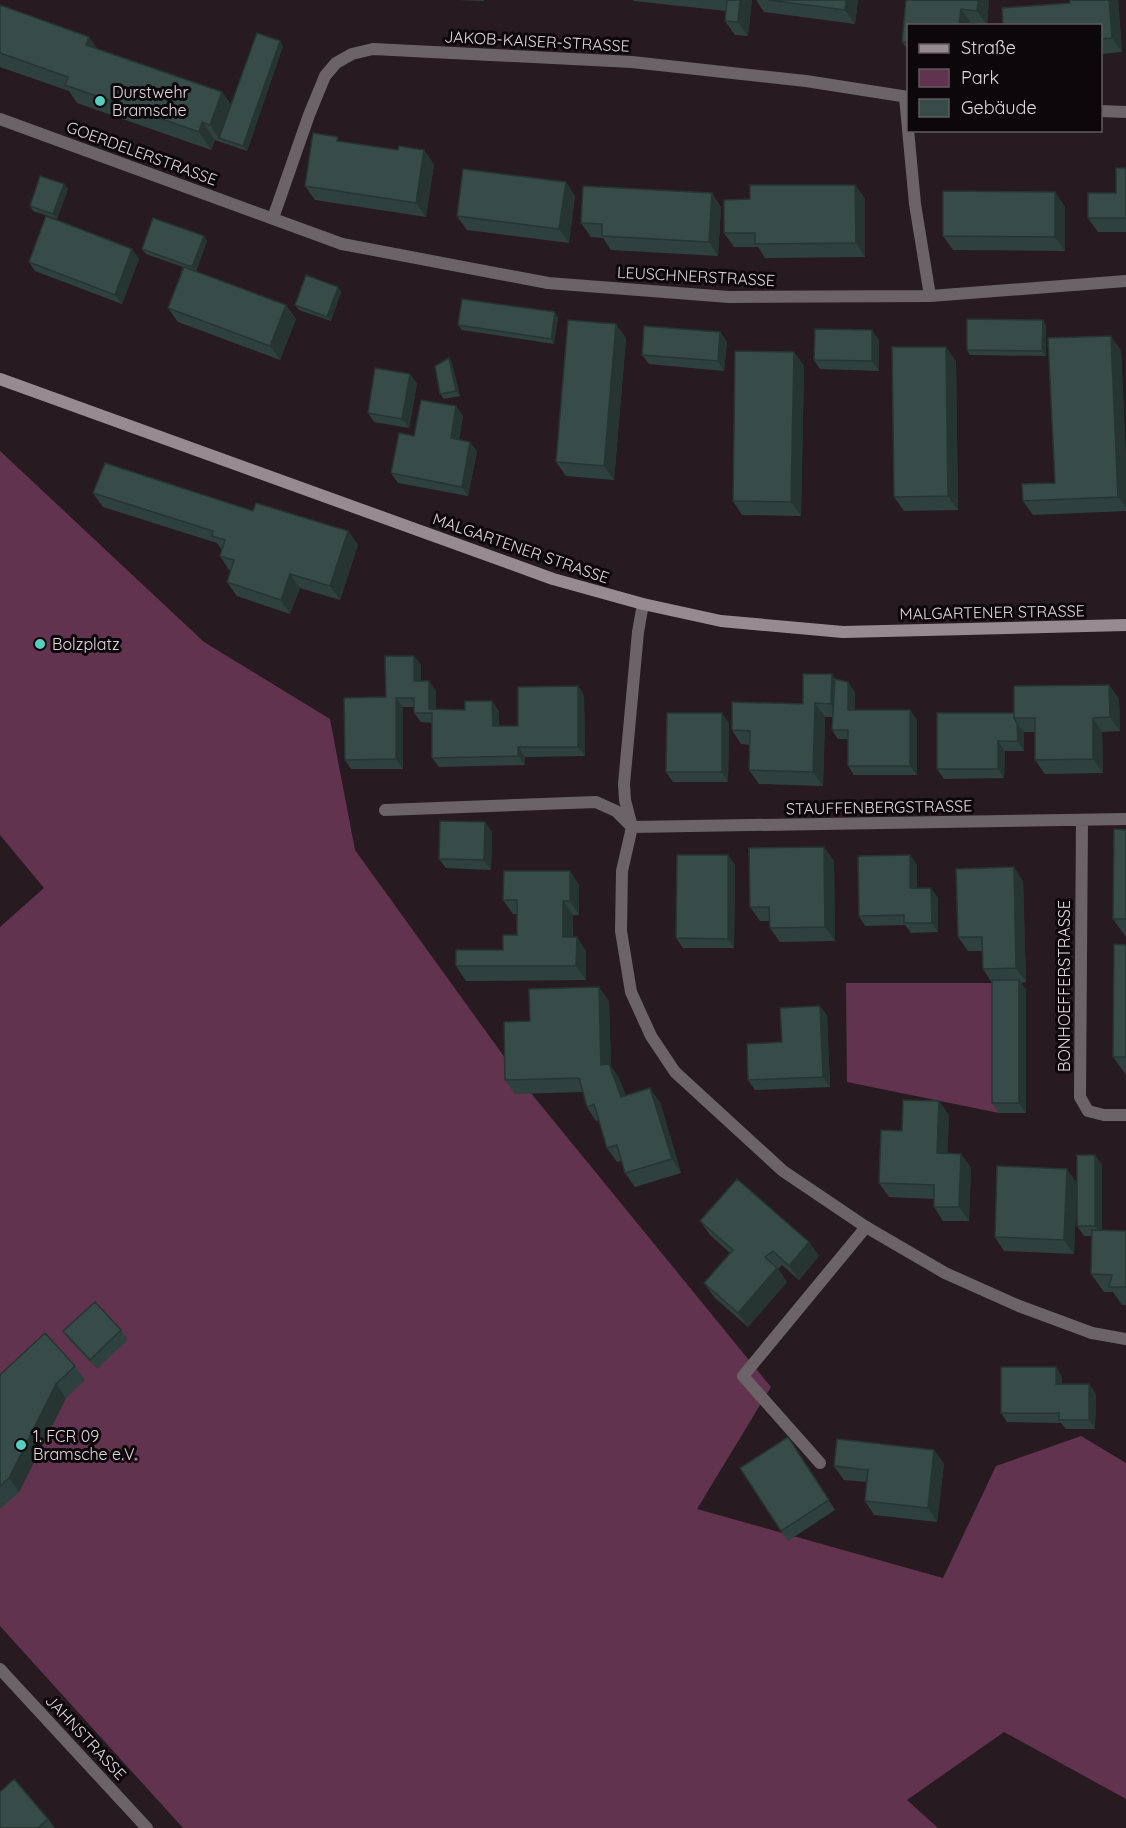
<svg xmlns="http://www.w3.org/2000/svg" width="1126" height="1828" viewBox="0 0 1126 1828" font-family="Quicksand,sans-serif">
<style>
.green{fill:#62334f}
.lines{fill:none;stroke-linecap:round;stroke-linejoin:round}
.lane{stroke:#6b6367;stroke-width:12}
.street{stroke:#6b6367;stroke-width:12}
.secondary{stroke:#978b91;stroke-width:12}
.wall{fill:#2f413e}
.shaded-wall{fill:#263532}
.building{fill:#374c48;stroke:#263532;stroke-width:1.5}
.poi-dot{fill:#58cebf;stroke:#0c070a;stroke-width:2}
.labels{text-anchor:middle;stroke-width:6;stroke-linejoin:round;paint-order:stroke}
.street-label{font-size:16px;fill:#e0d6db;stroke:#0c070a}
.poi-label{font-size:16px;fill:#e0d6db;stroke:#0c070a;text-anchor:start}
</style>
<rect width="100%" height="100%" fill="#281a21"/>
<path class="green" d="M0,451L204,642L330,719L355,850L526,1087L771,1387L697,1509L943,1578L996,1466L1081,1436L1126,1463V1799L1004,1732L907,1800L938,1828H183L0,1626V927L44,888L0,835Z
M846,983H999V1113L847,1082Z"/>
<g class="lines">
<path class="lane" d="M820,1463L743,1376L866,1227"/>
<path class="street" d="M905,97L915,204L930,296
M1100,111L1126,112
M0,119L342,244L548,283L729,297L930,296L1126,281
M273,218L309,115L325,76L336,63L352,54L373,49L632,62L806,81L908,97
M643,604L638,632L624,784L625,800L632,827L622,871L621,931L631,992L651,1036L675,1072L783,1171L866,1227L945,1273L1019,1306L1092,1333L1126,1339
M385,810L596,802L616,811L632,827L1126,819
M1082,820L1080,1097L1088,1111L1104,1115H1126
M0,1669L147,1828"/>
<path class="secondary" d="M0,379L553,579L643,604L721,621L843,632L1126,625"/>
</g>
<path class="wall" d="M457,0H484V1Z
M633,0H752L748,36L735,35L725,21L726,11L634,1Z
M756,0H858L855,24L764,12Z
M906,0H989L987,25L971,23L909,26V51L902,42Z
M1070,0H1118L1122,52L1101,54V26L1070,3Z
M0,5L98,49L222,92L231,105L283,46L247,151L215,140L211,150L77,103L69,91L0,67Z
M341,142L398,150L434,164L426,217L315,200L305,186Z
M1126,168V232H1098L1088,218L1116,193Z
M566,182L575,196L569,243L467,230L457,216Z
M64,184L68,189L57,219L33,211L30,206Z
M855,185L865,199V257L765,258L758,247H734L724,233L750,199Z
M1055,192L1065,207V251L953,250L943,236Z
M712,193L721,207L718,256L611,250L603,238L591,237L581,223Z
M207,241L196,271L286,305L296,319L280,360L178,322L168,308L183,267L146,254L142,249Z
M132,249L139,259L122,304L35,271L29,262Z
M338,287L341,292L331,321L299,310L295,305Z
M558,317L554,344L462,330L458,325Z
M1046,325V356L970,355L967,350Z
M872,330L879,340V371L820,369L814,360Z
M720,332L727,342L724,371L649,364L642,355Z
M626,338L614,480L566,476L556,462Z
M1121,350L1126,459V511L1033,515L1023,501L1055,483Z
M794,352L804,366L801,516L742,515L733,501Z
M956,361L958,510L904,511L894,497Z
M452,363L460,396L444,399L440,394Z
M410,374L417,384L409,428L374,422L368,413Z
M456,406L463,416L459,440L477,451L468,496L398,483L391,473L414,436Z
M93,493L253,511L348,531L358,545L340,600L300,588L290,614L237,596L227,582L231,570H229L220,556L222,550L217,543L103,507Z
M414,656L421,665V681H429L436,691V709L499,711V726H518L578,686L584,696L585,756L525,757V765L439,767L432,758V723L421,722L414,713V707H403V769H351L345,760Z
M835,679L855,692V710H910L917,720V775H854L848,766V739H838L832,730V717H825L823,786L759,784L749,770L750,745L741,744L732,730L803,704Z
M1109,685L1119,699L1120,731L1102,732L1103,773L1045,774L1035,760V732H1024V751H1005L1004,778L944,779L937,769L1014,713Z
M729,723L728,782H673L666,772Z
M1126,830V937L1113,919Z
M492,832L491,870L446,868L439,859Z
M824,847L834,861L835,941L780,942L770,928V921H760L750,907Z
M728,855L735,865L734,948H683L676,938Z
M910,855L917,865V888L938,898V932L911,933L905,925L865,926L859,916Z
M570,871L579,885V915H573V937L586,951V980L466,981L456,966L503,950L517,935V914H513L503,900Z
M1023,881L1026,982L1021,983L1026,990V1113H999L992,1103V983L983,969L982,951H968L958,937Z
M1126,945V1075L1113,1057Z
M609,1001L611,1066L619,1078L626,1096L660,1102L681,1173L635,1187L625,1173L622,1161L617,1162L607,1148L599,1120L596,1121L587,1107L583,1092L515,1094L505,1080L530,1021Z
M827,1015L830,1087L755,1090L748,1080L782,1042Z
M949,1115L947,1154H961L971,1168L969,1221H943L934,1207V1199L889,1197L879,1183L902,1131Z
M1102,1164V1230L1126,1231V1305H1122L1113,1292H1104L1091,1274L1092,1236H1084L1077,1226Z
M1077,1183L1074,1254L1004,1251L995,1237Z
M700,1221L809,1242L819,1256L799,1280L782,1265L778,1269L787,1282L748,1327L714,1297L704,1283L730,1253L710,1235Z
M121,1330L128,1340L97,1369L70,1341L63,1331Z
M75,1366L85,1380L66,1398L19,1492L0,1509V1375Z
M1056,1367L1062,1377V1384H1089L1096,1394L1095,1429H1066L1061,1423L1007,1422L1001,1413Z
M788,1437L835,1510L788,1541L781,1531Z
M934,1450L944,1464L937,1522L874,1515L865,1501L867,1482L844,1480L834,1466Z
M48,1819L55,1828H0Z"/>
<path class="shaded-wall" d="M740,0H752L748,36L738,22Z
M846,0H858L855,24L845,10Z
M978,0H989L987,25L977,11Z
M1109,0H1118L1122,52L1112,38Z
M961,9L971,23V26H959Z
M89,37L102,55L86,45Z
M280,41L283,46L247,151L243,146Z
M222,92L234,110L219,138L210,125Z
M202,122L215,140L211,150L199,132Z
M424,150L434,164L426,217L416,203Z
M566,182L575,196L569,243L559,229Z
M64,184L68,189L57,219L53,214Z
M855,185L865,199V257L856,243Z
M1055,192L1065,207V251L1055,237Z
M712,193L721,207L718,256L709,242Z
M204,236L207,241L196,272L192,267Z
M132,249L139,259L122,304L115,295Z
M338,287L341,292L331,321L327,317Z
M286,305L296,319L280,360L270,346Z
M555,312L558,317L554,344L551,339Z
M1043,320L1046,325V356L1042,351Z
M616,324L626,338L614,480L604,466Z
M872,330L879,340V371L872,361Z
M720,332L727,342L724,371L718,361Z
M1111,336L1121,350L1126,459V507L1118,497Z
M946,347L956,361L958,510L948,496Z
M794,352L804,366L801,516L791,502Z
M449,358L452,363L460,396L456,391Z
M410,374L417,384L409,428L402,419Z
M456,406L463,416L457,448L451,438Z
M470,442L477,451L468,496L462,487Z
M348,531L358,545L340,600L330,586Z
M290,574L300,588L290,614L281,600Z
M414,656L421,665V691L414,681Z
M832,674L842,688L841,718L831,704Z
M429,681L436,691V719L429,709Z
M848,682L855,692V720L848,710Z
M1109,685L1119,699L1120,731L1110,717Z
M578,686L584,696L585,756L578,747Z
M396,698L403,707V769L396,759Z
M492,701L499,711V736L493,726Z
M815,703L825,717L823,786L813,772Z
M910,710L917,720V775L910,766Z
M722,713L729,723L728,782L722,772Z
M1093,718L1102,732L1103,773L1093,759Z
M1017,723L1024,732V751L1018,741Z
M998,741L1005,751L1004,778L998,769Z
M518,747L525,757V765L518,756Z
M485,822L492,832L491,870L484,860Z
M824,847L834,861L835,941L825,927Z
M728,855L735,865L734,948L728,939Z
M910,855L917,865V898L910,888Z
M1014,867L1023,881L1026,982L1016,968Z
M570,871L579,885V915L570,901Z
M931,888L938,898V932L932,923Z
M563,901L573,915L572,951L563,937Z
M577,937L586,951V980L576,966Z
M1019,980L1026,990V1113L1019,1103Z
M599,987L609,1001L611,1066L619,1078L631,1111L601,1065Z
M820,1006L827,1015L830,1087L823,1077Z
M650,1088L660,1102L681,1173L672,1159Z
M939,1101L949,1115L947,1167L937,1153Z
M961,1154L971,1168L969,1221L959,1207Z
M1095,1155L1102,1164V1236L1095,1226Z
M1067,1169L1077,1183L1074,1254L1064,1240Z
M809,1242L819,1256L799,1280L789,1266Z
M777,1268L787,1282L748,1327L738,1313Z
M1056,1367L1062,1377V1394L1056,1384Z
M56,1384L66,1398L19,1492L9,1478Z
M1089,1384L1096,1394L1095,1429L1089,1420Z
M934,1450L944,1464L937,1522L928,1508Z"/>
<path class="building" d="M727,0H740L738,22L725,21Z
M768,0H846L845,10Z
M906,0H978L977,11L961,9L959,26H909V42H902Z
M1070,0H1109L1112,38L1101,39V26H1003L1002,8L1070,3Z
M0,5L89,37L86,45L222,92L210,125L202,122L199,132L65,85L68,77L0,53Z
M257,33L280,41L243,146L219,138Z
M313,133L338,137L337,141L398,150L399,146L424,150L416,203L305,186Z
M1116,168H1126V218H1088V193H1116Z
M463,169L566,182L559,229L457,216Z
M40,176L64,184L53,214L30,206Z
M750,185H855L856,243L755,244V233H724V200L750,199Z
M583,186L712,193L709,242L602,236V224L581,223Z
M943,191L1055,192V237L943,236Z
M46,216L132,249L115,295L29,262Z
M153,218L204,236L192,267L142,249Z
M184,267L286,305L270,346L168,308Z
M306,275L338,287L327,317L295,305Z
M462,299L555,312L551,339L458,325Z
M967,319L1043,320L1042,351L967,350Z
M568,320L616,324L604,466L556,462Z
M644,326L720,332L718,361L642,355Z
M815,329L872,330V361L814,360Z
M1111,336L1118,497L1023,501L1022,484L1055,483L1048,338Z
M892,347H946L948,496L894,497Z
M735,351L794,352L791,502L733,501Z
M449,358L456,391L440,394L435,366Z
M375,368L410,374L402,419L368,413Z
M421,400L456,406L451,438L470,442L462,487L391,473L399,433L414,436Z
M105,463L253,511L256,503L348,531L330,586L290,574L281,600L227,582L234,560L220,556L225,540L212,536L213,531L93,493Z
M385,656H414V681H429V709L465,710V701H492L493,726H518V687L578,686V747H518V756L432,758V713H414V698H396V759L345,760L344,698L386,697Z
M803,674H832L831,704L815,703L813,772L749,770L750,731L732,730V702L803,704Z
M835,679L848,682V710H910V766H848V730H832Z
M1109,685L1110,717L1093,718V759L1035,760V718H1014V686Z
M667,713H722V772H666Z
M937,713H1014V718L1017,723L1018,741H998V769H937Z
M440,821L485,822L484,860L439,859Z
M1114,829L1126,830V919H1113Z
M824,847L825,927L770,928L769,907H750L749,848Z
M677,855H728V939L676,938Z
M910,855V888H931L932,923H904V915L859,916L858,856Z
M1014,867L1016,968L983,969L982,937H958L956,869Z
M504,871H570V901H563V937H577L576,966H456V950H503V935H517V900H503Z
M1114,944L1126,945V1057H1113Z
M992,980H1019V1103H992Z
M599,987L601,1065L609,1064L621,1097L650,1088L672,1159L625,1173L617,1145L607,1148L594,1104L587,1107L579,1078L505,1080L504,1022L530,1021L529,989Z
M820,1006L823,1077L748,1080L747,1044L782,1042L780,1008Z
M903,1100L939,1101L937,1153L961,1154L959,1207H934V1185L879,1183L881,1130L902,1131Z
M1077,1155H1095V1226H1077Z
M997,1166L1067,1169L1064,1240L995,1237Z
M737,1179L809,1242L789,1266L773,1251L765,1257L777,1268L738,1313L704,1283L733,1250L700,1221Z
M1092,1230L1126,1231V1287H1109L1112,1275L1091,1274Z
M95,1302L121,1330L90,1360L63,1331Z
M45,1333L75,1366L56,1384L9,1478L0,1486V1375Z
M1001,1367H1056V1384H1089V1420H1059V1413H1001Z
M788,1437L829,1500L781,1531L740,1468Z
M837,1439L934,1450L928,1508L865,1501L868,1470L834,1466Z
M14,1779L48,1819L38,1828H0V1792Z"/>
<g class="poi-dot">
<circle cx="100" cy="101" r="6"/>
<circle cx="40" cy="644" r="6"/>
<circle cx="21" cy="1445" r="6"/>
</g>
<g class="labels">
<g class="street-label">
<text transform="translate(537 41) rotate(3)" y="6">JAKOB-KAISER-STRASSE</text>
<text transform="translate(142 153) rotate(20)" y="6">GOERDELERSTRASSE</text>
<text transform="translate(696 276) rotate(3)" y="6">LEUSCHNERSTRASSE</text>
<text transform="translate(521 548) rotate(19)" y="6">MALGARTENER STRASSE</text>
<text transform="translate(992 612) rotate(-1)" y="6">MALGARTENER STRASSE</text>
<text transform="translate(879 807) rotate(-1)" y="6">STAUFFENBERGSTRASSE</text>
<text transform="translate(1064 986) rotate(-90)" y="6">BONHOEFFERSTRASSE</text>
<text transform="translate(86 1737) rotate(47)" y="6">JAHNSTRASSE</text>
</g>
<g class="poi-label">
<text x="112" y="98">Durstwehr<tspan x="112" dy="18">Bramsche</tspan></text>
<text x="52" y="650">Bolzplatz</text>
<text x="33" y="1442">1. FCR 09<tspan x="33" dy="18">Bramsche e.V.</tspan></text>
</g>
</g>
<rect x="907" y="24" width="195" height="108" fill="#0c070a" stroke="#615a5e" stroke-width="1.5"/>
<rect x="919" y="44" width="30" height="9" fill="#978b91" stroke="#615a5e" stroke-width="1.5"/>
<text x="961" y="54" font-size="18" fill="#e0d6db">Straße</text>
<rect x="919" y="69" width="30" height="18" fill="#62334f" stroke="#615a5e" stroke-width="1.5"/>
<text x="961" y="84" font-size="18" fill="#e0d6db">Park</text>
<rect x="919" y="99" width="30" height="18" fill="#374c48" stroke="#615a5e" stroke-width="1.5"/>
<text x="961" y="114" font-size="18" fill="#e0d6db">Gebäude</text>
</svg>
